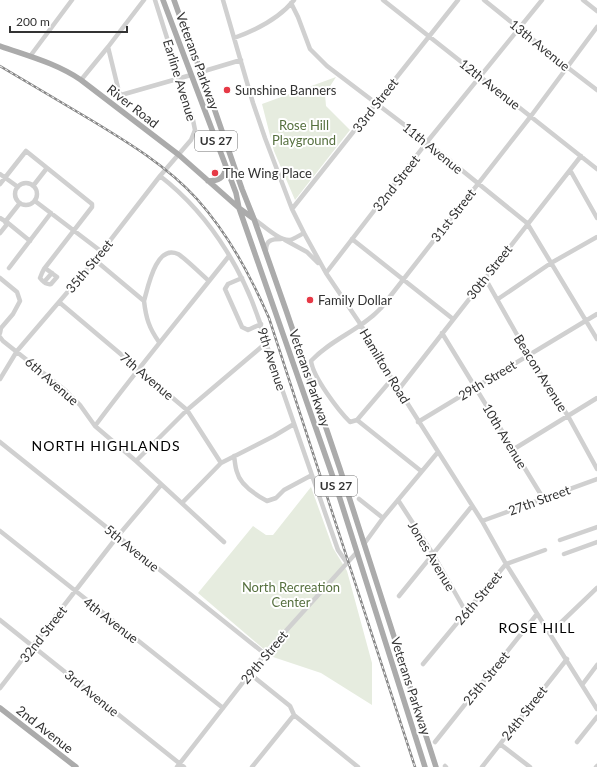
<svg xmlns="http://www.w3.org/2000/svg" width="597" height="767" viewBox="0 0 597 767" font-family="Lato,sans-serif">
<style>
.green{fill:#e6ecdf}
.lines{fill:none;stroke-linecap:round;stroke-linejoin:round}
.minor{stroke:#d0d0d0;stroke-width:4.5}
.major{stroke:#ababab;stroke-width:5.5}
.rail-casing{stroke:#888;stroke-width:2.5}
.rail{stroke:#fff;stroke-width:1;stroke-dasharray:3;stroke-linecap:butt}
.poi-dot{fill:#e63946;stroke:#fff;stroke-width:1.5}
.labels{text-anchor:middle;stroke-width:4;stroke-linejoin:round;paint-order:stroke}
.shield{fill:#fff;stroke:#707070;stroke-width:1}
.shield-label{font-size:12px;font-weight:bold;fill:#333}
.street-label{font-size:13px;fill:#333;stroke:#fff}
.poi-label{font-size:13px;fill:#333;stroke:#fff;text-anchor:start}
.park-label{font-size:13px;fill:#56703f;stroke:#fff}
.neighbourhood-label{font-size:14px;letter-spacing:1px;fill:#000;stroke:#fff}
</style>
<rect width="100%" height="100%" fill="#fff"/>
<path class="green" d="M336,77L325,94L326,106L350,130L295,200L274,151L262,104Z
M311,487L333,548L347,571L372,663V705L321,673L273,657L198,593L253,526L266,535H273Z"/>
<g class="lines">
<path class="minor" d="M223,0L253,103L265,138L292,209L304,233L326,273L361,325L392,379L482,521L506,564L597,709
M383,0L597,169
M484,0L567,67L597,90
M583,0L597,11
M291,3L298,17L310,49L327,66L427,142L527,223L597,339
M234,38C256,30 279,19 294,0
M108,47L119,92L121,95L191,75
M31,55L72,0
M201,72L241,60
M81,80L108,47L144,0
M570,170L597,218
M0,174L18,187
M160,176C213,217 249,279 266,343L338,550L347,563
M15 194a11 11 0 1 1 22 0a11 11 0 1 1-22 0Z
M0,184L26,151L92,204V207L44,269L42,273L40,278C43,282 46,285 51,284L57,277L45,268
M33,186L47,168
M35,201L102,252
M292,209L458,0
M0,218L8,223L0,233
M254,219C263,225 279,241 290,240C294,239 300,235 304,233
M5,222L20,203
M8,223L30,241
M352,239L453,319
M285,240L307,252L318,263
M266,250C266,240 272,239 281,239
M95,260L144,301C146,318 149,328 159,342
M9,268L51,213
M326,273L427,142L542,0
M0,278L17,292L20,301L13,314L1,328L0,333
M242,278L228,284L225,289L242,327L248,330L261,324
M485,278L529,356L568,416L597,469
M44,282L52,273
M498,299L551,263L597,237
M144,301C148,287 156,244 178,254C185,258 202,275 209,281
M59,302L187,410L221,463
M442,333L543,498
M0,337L3,341L66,391L80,405L95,426L136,461L224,542
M0,379L17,351L95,260L160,176L191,140L195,130L193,120L155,0
M399,389L581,156
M357,420L392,379
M418,422L597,314
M95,426C138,368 184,313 229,256
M0,442L265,654
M514,449L597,398
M234,456C235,461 235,467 237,472C240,485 256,495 267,501L276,498L284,490L312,475
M136,461L187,410L266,343
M421,471L357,420L350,422C338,410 313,377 311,361C331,339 361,330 381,308L531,116L597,27
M359,499L383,518
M398,500L433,554L466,612
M182,503L221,463L274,436L294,424
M482,521L597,479
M0,531L223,708
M560,540L597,527
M364,544L383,518L438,452
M564,554L597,542
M399,596L472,506
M0,620L184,767
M550,633L597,588
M423,664L506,564L545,550
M249,673L290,706L294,715L358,767
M582,685L597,665
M0,688L117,537L161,485
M435,742L537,614
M577,742L597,717
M500,744L530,767
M445,766L446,767
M177,767L265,654L357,552
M252,767L294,715
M482,767L567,659
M596,767L597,766"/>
<path class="major" d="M163,0L236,193L239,208L335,483L425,767
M174,0L189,42L204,79L242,189L254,219L287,313L340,469L436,767
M0,46C28,56 56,63 81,80L179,155L239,208L254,219
M208,181C217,181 226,178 225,167
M0,708L76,767"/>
<defs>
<path id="rail" d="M0,66C30,84 61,102 91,120C129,143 167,166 197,199C229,235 250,275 269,318L415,767"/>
</defs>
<use href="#rail" class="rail-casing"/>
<use href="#rail" class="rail"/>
</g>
<g class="poi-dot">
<circle cx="227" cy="90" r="4"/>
<circle cx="215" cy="173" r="4"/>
<circle cx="310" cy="300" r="4"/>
</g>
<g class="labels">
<g class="shield">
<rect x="195" y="131" width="42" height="20" rx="3"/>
<rect x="315" y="476" width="42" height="20" rx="3"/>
</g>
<g class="shield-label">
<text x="216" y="145">US 27</text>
<text x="336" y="490">US 27</text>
</g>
<g class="street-label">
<text transform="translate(540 45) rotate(39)" y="5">13th Avenue</text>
<text transform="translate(198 61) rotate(70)" y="5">Veterans Parkway</text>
<text transform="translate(180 80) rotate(73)" y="5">Earline Avenue</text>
<text transform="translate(490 84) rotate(38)" y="5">12th Avenue</text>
<text transform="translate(375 105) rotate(-52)" y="5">33rd Street</text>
<text transform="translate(133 106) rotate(38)" y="5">River Road</text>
<text transform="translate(433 148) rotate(39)" y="5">11th Avenue</text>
<text transform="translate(396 183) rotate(-52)" y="5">32nd Street</text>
<text transform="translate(453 215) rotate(-52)" y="5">31st Street</text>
<text transform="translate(89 266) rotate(-50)" y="5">35th Street</text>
<text transform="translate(489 272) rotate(-52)" y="5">30th Street</text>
<text transform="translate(272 359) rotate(72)" y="5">9th Avenue</text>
<text transform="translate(385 366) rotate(59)" y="5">Hamilton Road</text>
<text transform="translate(541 373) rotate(58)" y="5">Beacon Avenue</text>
<text transform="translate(147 376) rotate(40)" y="5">7th Avenue</text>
<text transform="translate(310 378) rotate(71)" y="5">Veterans Parkway</text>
<text transform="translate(487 380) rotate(-31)" y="5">29th Street</text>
<text transform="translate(52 381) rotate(41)" y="5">6th Avenue</text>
<text transform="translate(505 436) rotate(59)" y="5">10th Avenue</text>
<text transform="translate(539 500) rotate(-20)" y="5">27th Street</text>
<text transform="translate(132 548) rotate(39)" y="5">5th Avenue</text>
<text transform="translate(432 556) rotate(59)" y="5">Jones Avenue</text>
<text transform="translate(478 598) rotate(-50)" y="5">26th Street</text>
<text transform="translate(111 620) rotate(38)" y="5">4th Avenue</text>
<text transform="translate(43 634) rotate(-52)" y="5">32nd Street</text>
<text transform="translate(264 657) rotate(-50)" y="5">29th Street</text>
<text transform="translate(486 678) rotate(-51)" y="5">25th Street</text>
<text transform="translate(411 686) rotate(72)" y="5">Veterans Parkway</text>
<text transform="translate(92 693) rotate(39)" y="5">3rd Avenue</text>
<text transform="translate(524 713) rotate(-52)" y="5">24th Street</text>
<text transform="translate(45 729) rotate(38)" y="5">2nd Avenue</text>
</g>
<g class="poi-label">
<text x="235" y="95">Sunshine Banners</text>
<text x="223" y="178">The Wing Place</text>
<text x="318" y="305">Family Dollar</text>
</g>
<g class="park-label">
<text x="304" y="130">Rose Hill<tspan x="304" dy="15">Playground</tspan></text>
<text x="291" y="592">North Recreation<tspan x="291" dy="15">Center</tspan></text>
</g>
<g class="neighbourhood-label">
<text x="106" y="451">NORTH HIGHLANDS</text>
<text x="537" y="633">ROSE HILL</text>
</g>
</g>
<path d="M10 26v6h117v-6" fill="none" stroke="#333333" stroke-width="2"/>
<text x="16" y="26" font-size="12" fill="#333333" stroke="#ffffff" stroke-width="3" paint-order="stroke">200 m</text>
</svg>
